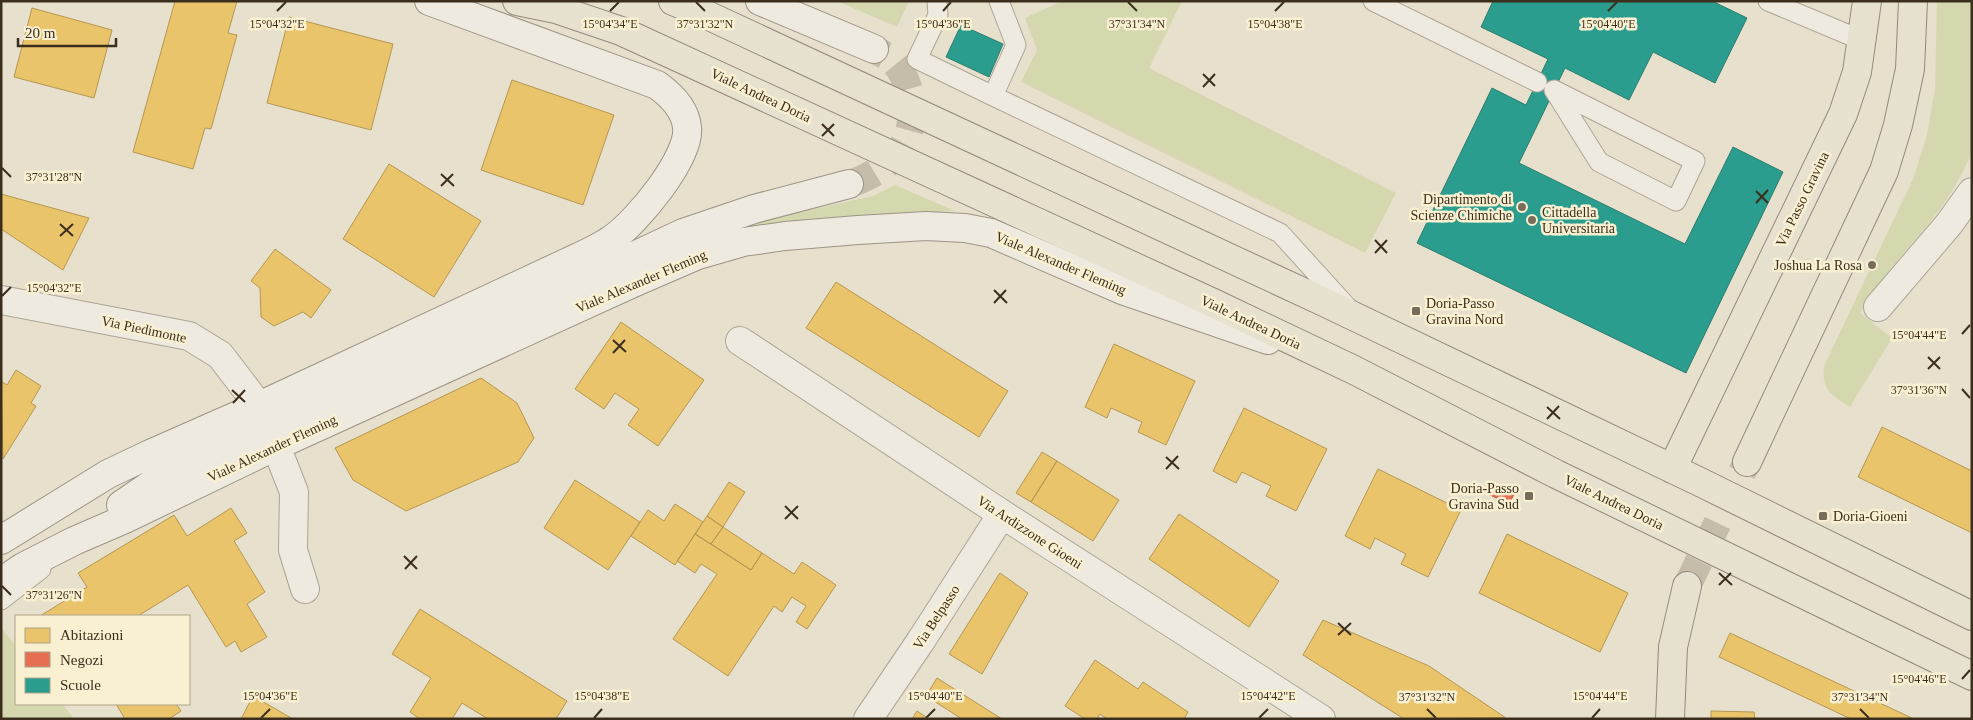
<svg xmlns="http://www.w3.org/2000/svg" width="1973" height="720" viewBox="0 0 1973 720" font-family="'Times New Roman',serif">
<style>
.green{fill:#d5d8ae}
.homes{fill:#e9c46a;stroke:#b59753}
.shops{fill:#e76f51;stroke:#b45c41}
.schools{fill:#2a9d8f;stroke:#2f7c6d}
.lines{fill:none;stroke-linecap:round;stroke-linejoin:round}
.secondary-tunnel{stroke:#c5bcaa;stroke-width:28;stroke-dasharray:28 14;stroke-linecap:butt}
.primary-tunnel{stroke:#c5bcaa;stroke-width:28;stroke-dasharray:28 14;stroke-linecap:butt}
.service-casing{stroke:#aca596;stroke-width:21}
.pedestrian-casing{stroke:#aca596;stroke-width:30}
.minor-casing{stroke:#aca596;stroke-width:30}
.secondary-casing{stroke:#9c9486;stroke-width:30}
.primary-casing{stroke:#928a7d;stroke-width:30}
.service{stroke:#efeadf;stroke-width:19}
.pedestrian{stroke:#efeadf;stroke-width:28}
.minor{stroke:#efeadf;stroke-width:28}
.secondary{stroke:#efeadf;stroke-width:28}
.primary{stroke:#e7e1d0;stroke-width:28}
.ticks{fill:none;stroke:#3c2e1d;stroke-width:2}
.poi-dot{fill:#786c5b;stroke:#f9f0d2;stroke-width:2}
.labels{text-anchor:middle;stroke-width:5;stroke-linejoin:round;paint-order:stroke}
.street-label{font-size:14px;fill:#3c2e1d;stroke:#f9f0d2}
.poi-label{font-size:14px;fill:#3c2e1d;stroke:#f9f0d2;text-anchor:end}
.ticks-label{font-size:12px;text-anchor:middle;fill:#3c2e1d;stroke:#f9f0d2;stroke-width:5;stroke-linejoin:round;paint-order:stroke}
</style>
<rect width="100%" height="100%" fill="#e7e0cd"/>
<path class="green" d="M837,1H909L897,27Z
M1062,1H1182L1149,68L1396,193L1365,253L1021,82L1037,50L1025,18Z
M1937,1H1972V150C1969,161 1963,171 1958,181C1931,229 1887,265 1860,313L1892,338L1850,407C1832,396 1819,388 1825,364L1913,179L1927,135L1935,89Z
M895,185L955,211L799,221L726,233L755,222L873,196Z
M1,628L16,646V704H62L73,717L72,719H1Z"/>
<path class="homes" d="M175,1H237L228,33L237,35L211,129L205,128L193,169L133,152Z
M32,8L112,30L94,98L14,77Z
M289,17L393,44L371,130L267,103Z
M512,80L614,115L583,205L481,170Z
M389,164L481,221L434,297L343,239Z
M1,194L89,218L63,270L1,229Z
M275,249L331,290L311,318L303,312L274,326L261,317L260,288L251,281Z
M836,282L1008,391L979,437L806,328Z
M621,322L704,380L658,446L628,425L639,409L615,393L604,409L575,389Z
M1114,344L1195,381L1166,445L1138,432L1142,422L1111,408L1107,418L1085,407Z
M16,370L41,386L31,403L36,406L3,459L1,381L7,385Z
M481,378L517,403L534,438L518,462L406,511L353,480L335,448Z
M1244,408L1327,449L1296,511L1266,496L1271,486L1242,472L1236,483L1213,471Z
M1882,427L1972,471V533L1858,477Z
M1042,452L1057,461L1031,502L1016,493Z
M1057,461L1119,500L1093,541L1031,502Z
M1378,469L1461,510L1428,577L1401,564L1406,554L1375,538L1370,549L1345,536Z
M575,480L640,522L608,570L544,528Z
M729,482L745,492L723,527L707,516Z
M675,504L703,522L675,565L631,536L648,510L664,521Z
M231,508L247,533L234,541L265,592L247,604L267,637L241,652L235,641L226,647L188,585L138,616H40L87,587L78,573L174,515L187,536Z
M1179,514L1279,581L1249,627L1149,559Z
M707,516L723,527L711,544L695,534Z
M723,527L762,553L751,570L711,544Z
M695,534L751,570L762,553L794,574L802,562L836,585L807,629L796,622L806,606L792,597L782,612L774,606L728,676L673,639L717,574L701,564L695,573L677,561Z
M1507,534L1628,593L1600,652L1479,593Z
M1000,573L1028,593L982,674L949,654Z
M420,609L567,701L556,719H488L462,703L452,719H420L410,712L431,678L392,654Z
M1323,620L1429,666L1506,718L1404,719L1303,655Z
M1730,633L1914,719H1851L1719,657Z
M1095,660L1138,689L1143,682L1188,712L1184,719H1107L1100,714L1097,719H1085L1065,706Z
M937,678L1002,719H962L926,696Z
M253,696L293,719H241Z
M116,704H176L181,711L169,719H125Z
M917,711L929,719H912Z
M1711,711L1754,712L1755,719H1711Z"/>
<path class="shops" d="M1490,481L1514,494L1509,504L1484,492Z"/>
<path class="schools" d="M1493,1H1712L1747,18L1715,83L1653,52L1629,100L1565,68L1519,163L1685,244L1733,147L1783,172L1686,373L1417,243L1492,88L1526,105L1548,59L1481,27Z
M961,25L1003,44L989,77L946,57Z"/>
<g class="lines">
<path class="secondary-tunnel" d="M849,184C890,171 919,142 910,96C908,83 901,68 891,59C886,55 879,53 874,49"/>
<path class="primary-tunnel" d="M1687,586L1747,462"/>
<defs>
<path id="service" d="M937,1L938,15L917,59L993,96
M999,1L1016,45L993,96L1280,233L1349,309
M1373,1L1537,82
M1768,1L1861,40
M1554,90L1695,161L1676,201L1599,162Z
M1,600L41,569"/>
<path id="pedestrian" d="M868,719L922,639"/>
<path id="minor" d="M1,300L189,336L220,355L259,406
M1878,307L1949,224L1972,192
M740,341L1002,514L1321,719
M276,446L294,492L293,550L305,589
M922,639L1002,514"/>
<path id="secondary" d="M760,1L874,49
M121,505L159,479L683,233L754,209L849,184
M1,540L108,474L150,454L259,406L568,262C583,255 599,248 612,239C636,223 691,157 687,127C685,109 671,95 657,85L429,1
M1,582L23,567L74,541L125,519L276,446L633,283L698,255L743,242L785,236L858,230L926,226L965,228L991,233L1122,290L1268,340"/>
<path id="primary" d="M517,1L556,9L621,31L1211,302L1354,370L1556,474L1972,676
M673,1L707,15L1324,302L1700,482L1972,616
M1747,462L1884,171L1898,125L1910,69L1913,1
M1672,469L1843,114L1857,72L1867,1
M1670,719L1673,647L1687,586"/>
</defs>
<use href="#service" class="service-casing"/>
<use href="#pedestrian" class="pedestrian-casing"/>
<use href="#minor" class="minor-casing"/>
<use href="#secondary" class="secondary-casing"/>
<use href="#primary" class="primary-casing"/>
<use href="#service" class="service"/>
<use href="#pedestrian" class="pedestrian"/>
<use href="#minor" class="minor"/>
<use href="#secondary" class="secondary"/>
<use href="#primary" class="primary"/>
</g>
<path class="ticks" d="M696,2L705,11M1128,2L1137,11M277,11L286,2M610,11L619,2M943,11L951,2M1275,11L1284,2M1608,11L1617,2M1203,74L1215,86M1203,87L1215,74M822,124L834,136M822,136L834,124M2,168L11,177M441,174L454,186M441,186L453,174M1756,191L1768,203M1756,203L1768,190M60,224L73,236M60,236L73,224M1375,240L1387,253M1375,253L1387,240M994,290L1007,303M2,296L11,287M994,303L1006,290M1962,334L1970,325M613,340L626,352M613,353L625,340M1928,357L1940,369M1928,369L1940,357M1962,389L1970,398M232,390L245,402M233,403L245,390M1547,407L1560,419M1547,419L1559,406M1166,457L1179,469M1166,469L1178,456M785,506L798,519M785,519L798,506M404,556L417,569M405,569L417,556M1719,573L1732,585M1719,585L1731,573M2,586L11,595M1338,623L1351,635M1338,635L1351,623M1962,679L1970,670M1427,709L1436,718M1860,709L1869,718M261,718L270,709M594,718L602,709M926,718L935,709M1259,718L1268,709M1592,718L1600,709"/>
<g class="poi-dot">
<circle cx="1522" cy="207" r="5"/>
<circle cx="1532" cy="220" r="5"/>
<circle cx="1872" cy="265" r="5"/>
<rect x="1411" y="306" width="10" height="10" rx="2.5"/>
<rect x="1524" y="491" width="10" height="10" rx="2.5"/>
<rect x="1818" y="511" width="10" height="10" rx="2.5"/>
</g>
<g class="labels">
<g class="street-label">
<text transform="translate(761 95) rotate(25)" y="5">Viale Andrea Doria</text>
<text transform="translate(1802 199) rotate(-64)" y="5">Via Passo Gravina</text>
<text transform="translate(1061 263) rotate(23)" y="5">Viale Alexander Fleming</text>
<text transform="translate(641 281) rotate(-23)" y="5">Viale Alexander Fleming</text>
<text transform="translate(1251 322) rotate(25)" y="5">Viale Andrea Doria</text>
<text transform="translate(144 329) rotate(12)" y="5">Via Piedimonte</text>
<text transform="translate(272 448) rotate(-25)" y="5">Viale Alexander Fleming</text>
<text transform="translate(1614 502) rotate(26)" y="5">Viale Andrea Doria</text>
<text transform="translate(1030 532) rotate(33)" y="5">Via Ardizzone Gioeni</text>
<text transform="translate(936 617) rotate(-57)" y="5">Via Belpasso</text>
</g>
<g class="poi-label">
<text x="1512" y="204">Dipartimento di<tspan x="1512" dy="16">Scienze Chimiche</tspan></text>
<text x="1542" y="217" text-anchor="start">Cittadella<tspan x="1542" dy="16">Universitaria</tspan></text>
<text x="1862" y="270">Joshua La Rosa</text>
<text x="1426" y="308" text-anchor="start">Doria-Passo<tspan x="1426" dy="16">Gravina Nord</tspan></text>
<text x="1519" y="493">Doria-Passo<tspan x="1519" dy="16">Gravina Sud</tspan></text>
<text x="1833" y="521" text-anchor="start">Doria-Gioeni</text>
</g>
</g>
<g class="ticks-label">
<text x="705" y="28">37°31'32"N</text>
<text x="1137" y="28">37°31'34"N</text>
<text x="277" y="28">15°04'32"E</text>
<text x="610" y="28">15°04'34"E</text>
<text x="943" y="28">15°04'36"E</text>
<text x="1275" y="28">15°04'38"E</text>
<text x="1608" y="28">15°04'40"E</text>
<text x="54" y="181">37°31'28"N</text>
<text x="54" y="292">15°04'32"E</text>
<text x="1919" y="339">15°04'44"E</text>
<text x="1919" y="394">37°31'36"N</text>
<text x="54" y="599">37°31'26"N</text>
<text x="1919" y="683">15°04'46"E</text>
<text x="270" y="700">15°04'36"E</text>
<text x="602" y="700">15°04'38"E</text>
<text x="935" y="700">15°04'40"E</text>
<text x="1268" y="700">15°04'42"E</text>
<text x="1600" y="700">15°04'44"E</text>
<text x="1427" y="701">37°31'32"N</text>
<text x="1860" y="701">37°31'34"N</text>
</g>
<rect width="1973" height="720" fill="none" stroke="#3c2e1d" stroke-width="5"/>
<rect x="15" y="615" width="175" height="90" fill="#f9f0d2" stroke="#ada28a"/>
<rect x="25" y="628" width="25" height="15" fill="#e9c46a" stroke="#ada28a"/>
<text x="60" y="640" font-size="15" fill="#3c2e1d">Abitazioni</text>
<rect x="25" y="652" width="25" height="15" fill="#e76f51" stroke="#ada28a"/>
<text x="60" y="665" font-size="15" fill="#3c2e1d">Negozi</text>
<rect x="25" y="678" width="25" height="15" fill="#2a9d8f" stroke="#ada28a"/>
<text x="60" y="690" font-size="15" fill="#3c2e1d">Scuole</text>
<path d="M18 38v8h98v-8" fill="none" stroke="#3c2e1d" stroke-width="2.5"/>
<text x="25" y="38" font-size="15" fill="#3c2e1d" stroke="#f9f0d2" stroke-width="4" paint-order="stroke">20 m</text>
</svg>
